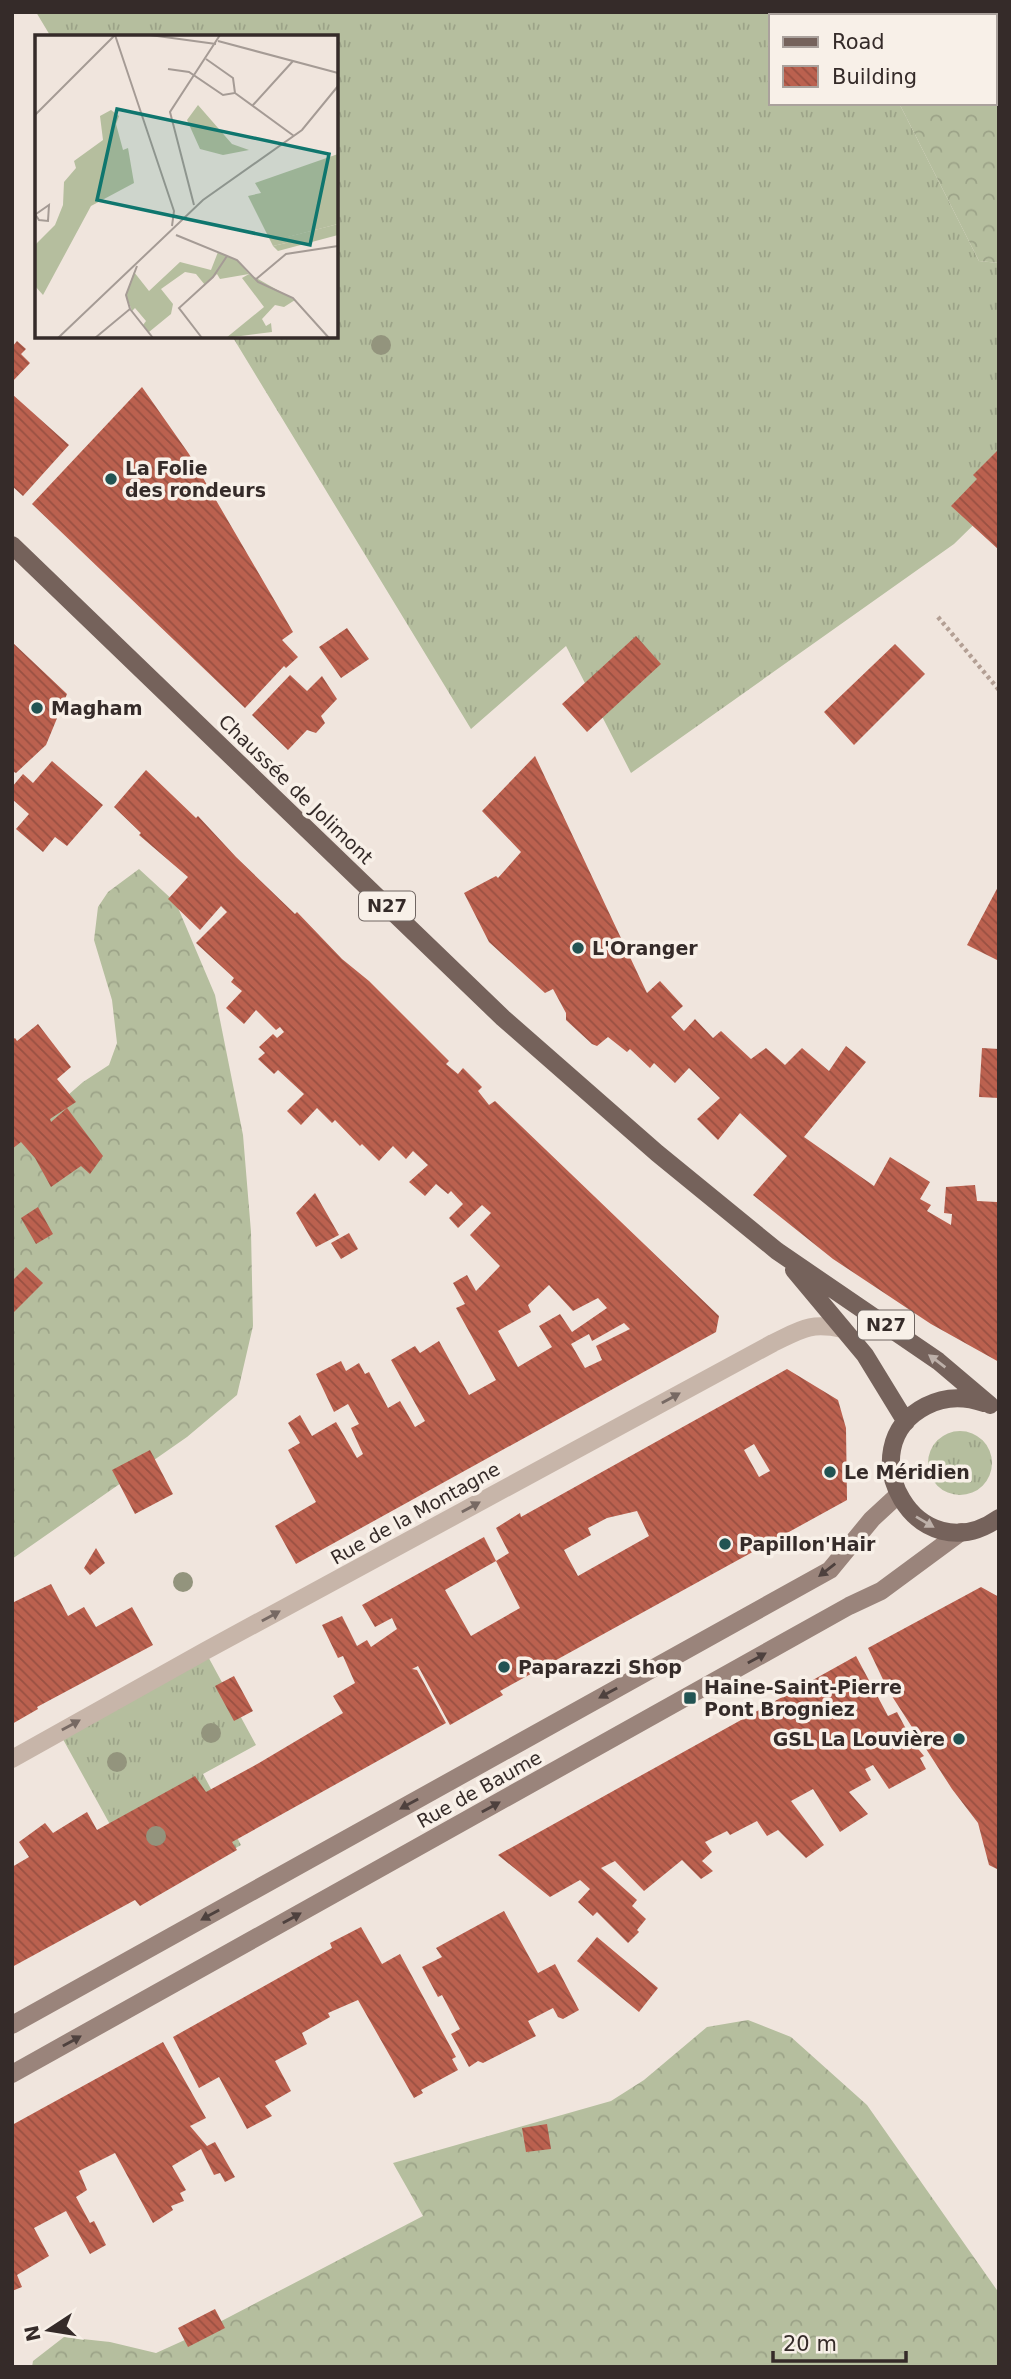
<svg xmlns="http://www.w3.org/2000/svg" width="1011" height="2379" viewBox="0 0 1011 2379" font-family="'DejaVu Sans',sans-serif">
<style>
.grass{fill:url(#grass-tufts)}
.forest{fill:url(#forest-crowns)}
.building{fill:url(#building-back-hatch);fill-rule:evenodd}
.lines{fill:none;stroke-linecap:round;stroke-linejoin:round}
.path{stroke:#b39f94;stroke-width:4.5;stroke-dasharray:3.5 3.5;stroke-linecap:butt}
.minor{stroke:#c7b5a9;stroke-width:18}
.secondary{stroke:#9a847b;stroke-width:18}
.primary{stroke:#75625b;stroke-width:18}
.tree{fill:#93947d}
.oneway{fill:#bdb0a9}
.oneway2{fill:#776963}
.oneway3{fill:#4e413e}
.poi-dot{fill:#225352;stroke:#f8f0e8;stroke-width:2.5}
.labels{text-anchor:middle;stroke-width:7;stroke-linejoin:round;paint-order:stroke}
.shield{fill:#f8f0e8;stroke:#706662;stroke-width:2}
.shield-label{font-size:18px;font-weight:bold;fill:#352b29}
.poi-label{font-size:19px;font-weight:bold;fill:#352b29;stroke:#f8f0e8;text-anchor:start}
.street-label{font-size:19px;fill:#352b29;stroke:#f8f0e8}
.inset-road{fill:none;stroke:#a59b95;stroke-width:2}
.view{fill:#0f766e;fill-opacity:0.15;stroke:#0f766e;stroke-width:3.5}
.inset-edge{fill:none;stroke:#352b29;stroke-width:3.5}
</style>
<defs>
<pattern id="grass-tufts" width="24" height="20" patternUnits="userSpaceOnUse" patternTransform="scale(1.75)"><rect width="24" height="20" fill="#b5be9e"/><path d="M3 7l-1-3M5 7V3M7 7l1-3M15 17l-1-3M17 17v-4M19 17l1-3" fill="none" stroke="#9ca388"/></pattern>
<pattern id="forest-crowns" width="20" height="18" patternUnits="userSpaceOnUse" patternTransform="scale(1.75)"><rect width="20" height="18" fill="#b5be9e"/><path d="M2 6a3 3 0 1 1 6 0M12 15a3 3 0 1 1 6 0" fill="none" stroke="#9ca388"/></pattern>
<pattern id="building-back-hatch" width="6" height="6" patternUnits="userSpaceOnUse" patternTransform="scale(1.75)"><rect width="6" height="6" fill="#bb614f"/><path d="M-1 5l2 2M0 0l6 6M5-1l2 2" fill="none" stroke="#995042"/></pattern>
</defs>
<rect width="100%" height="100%" fill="#f0e5dd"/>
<path class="grass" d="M36,12H853L855,16H771V103H899L979,261L999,263V500L954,544L631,773L566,646L471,729L232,336H336V37H51Z
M928 1463a32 32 0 1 1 64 0a32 32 0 1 1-64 0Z
M205,1651L256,1745L203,1774L241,1845L150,1897L59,1732Z"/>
<path class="forest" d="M995,100L999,108V263L979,261L899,103H995Z
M139,869L176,903L215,995L243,1135L251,1232L253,1326L237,1395L187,1437L12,1559V1144L83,1082L109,1065L117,1043L112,1000L94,940L98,907L108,892Z
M748,2020L791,2037L867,2105L999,2293V2367H32L33,2361L64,2337L110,2342L156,2353L187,2339L423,2216L393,2163L611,2101L644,2080L707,2027Z"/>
<path class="building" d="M973,12H999V87L995,78V16H975Z
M17,341L26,349L21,354L30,363L12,382V347Z
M142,387L189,454L293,632L282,640L298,657L286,668L284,666L245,708L32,504Z
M12,394L69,445L23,496L12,486Z
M999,449V550L951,506L977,479L973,475Z
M347,628L369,659L341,678L319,647Z
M636,636L661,664L587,732L562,704Z
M12,642L67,694L46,745L16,773L12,771Z
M895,644L925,674L854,745L824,712Z
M290,675L307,691L322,676L337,699L321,716L325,723L316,733L307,730L288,750L252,715Z
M535,756L646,991L647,993L660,981L683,1006L671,1017L684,1031L695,1019L713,1038L721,1031L751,1059L766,1048L785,1065L802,1048L829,1071L846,1046L866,1062L804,1137L874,1186L890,1157L930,1182L920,1199L931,1205L927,1211L951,1225L952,1214L944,1213L946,1187L975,1185L977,1201L997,1202L999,1362L931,1324L833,1259L753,1195L787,1156L740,1113L718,1140L697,1119L720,1098L689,1068L675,1083L654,1063L650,1068L630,1049L627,1052L608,1037L597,1046L592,1044L566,1020V1013L553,989L545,993L489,942L464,893L496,876L498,878L521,852L482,811Z
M52,761L103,805L67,846L55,837L43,852L16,829L29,814L12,799V787L23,774L33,783Z
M146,770L196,818L198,816L236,857L295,914L297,912L342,959L369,981L449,1061L446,1064L458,1074L463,1068L482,1087L478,1091L489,1105L495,1101L719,1316L716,1332L296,1564L275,1526L316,1502L288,1450L300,1443L288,1423L300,1415L312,1436L336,1422L357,1458L363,1454L351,1428L359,1424L348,1404L334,1412L316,1374L341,1361L346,1371L359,1363L365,1374L369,1372L388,1408L400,1401L415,1427L425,1421L391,1360L415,1346L420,1353L439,1341L469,1395L496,1380L456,1308L465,1304L453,1283L467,1275L476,1291L500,1266L470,1235L491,1213L482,1205L458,1228L449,1218L463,1204L451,1191L448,1194L436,1184L425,1196L409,1182L428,1165L413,1151L406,1159L393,1146L379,1161L362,1144L360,1146L335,1120L332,1123L317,1108L301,1125L287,1111L304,1094L278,1070L274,1074L258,1059L265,1053L259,1047L273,1034L277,1038L284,1032L280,1027L276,1030L256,1010L244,1024L226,1008L242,991L231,982L234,978L196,943L227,912L221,906L200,930L168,899L188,877L139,835L141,833L114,807ZM549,1285L573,1311L598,1298L607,1308L572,1332L560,1314L539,1326L552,1347L518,1367L498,1331L531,1312L528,1305ZM624,1323L630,1329L596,1346L602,1360L585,1368L571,1344L589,1334L592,1341Z
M999,885V961L967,945Z
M38,1024L71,1067L57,1079L76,1102L50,1119L51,1122L67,1108L103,1156L90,1174L81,1166L51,1187L35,1158L21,1142L12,1149V1040L15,1038L17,1041Z
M982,1048L999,1049V1098L979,1097Z
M315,1193L339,1235L316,1247L296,1213Z
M38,1207L53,1234L36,1244L21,1218Z
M349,1233L358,1249L341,1259L331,1243Z
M26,1267L43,1283L12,1314V1281Z
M787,1369L838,1400L846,1428L847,1500L500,1691L503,1695L450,1725L418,1666L412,1669L417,1670L446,1723L232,1842L237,1850L140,1906L135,1900L12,1967V1867L29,1857L19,1842L45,1823L53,1833L87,1812L97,1830L195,1776L206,1792L259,1763L343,1713L333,1696L355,1683L343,1656L338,1658L322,1625L342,1616L357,1646L367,1640L371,1647L397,1629L392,1618L375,1627L362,1605L484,1537L496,1561L445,1590L471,1636L520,1608L496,1561L509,1553L496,1528L520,1513L521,1517ZM754,1444L770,1471L759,1477L744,1450ZM637,1511L649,1536L578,1576L564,1550L591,1535L588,1528L607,1518Z
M150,1450L173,1494L135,1514L112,1470Z
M96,1548L105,1563L90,1575L84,1568Z
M51,1584L68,1616L84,1607L96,1627L132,1607L153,1645L37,1707L38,1709L12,1724V1603Z
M981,1587L999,1597V1870L989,1865L978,1823L952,1789L888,1690L868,1648Z
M856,1656L888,1716L897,1712L914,1744L924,1756L920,1758L926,1769L889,1789L873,1765L865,1769L871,1780L849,1792L868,1814L840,1832L813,1789L791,1801L824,1845L806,1858L778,1830L767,1836L757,1821L730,1835L727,1831L705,1842L712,1852L702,1861L713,1871L701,1879L682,1860L644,1891L615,1861L601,1868L637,1900L632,1906L646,1919L637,1930L639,1932L628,1943L597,1912L593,1916L578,1902L590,1889L580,1880L550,1897L498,1855Z
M234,1676L253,1711L234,1721L215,1686Z
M504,1911L538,1973L555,1964L579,2010L563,2019L558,2017L553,2008L528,2021L536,2036L483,2063L478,2061L469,2067L451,2034L460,2029L442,1995L438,1997L422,1967L442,1957L436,1948Z
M361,1927L382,1964L400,1954L456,2057L452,2059L458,2070L421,2090L423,2093L414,2098L358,2000L328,2013L330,2017L302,2033L307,2044L275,2061L291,2091L265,2106L272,2116L247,2129L219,2077L199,2088L173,2037L332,1948L330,1943Z
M597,1937L658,1988L639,2012L577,1961Z
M163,2042L206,2118L190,2126L207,2146L215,2142L235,2177L225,2182L220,2173L214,2175L201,2149L172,2166L186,2190L180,2193L184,2201L171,2206L173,2210L153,2223L115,2153L79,2171L87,2190L76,2197L90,2223L94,2221L106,2245L90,2254L66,2211L34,2228L49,2256L17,2275L22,2287L12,2291V2125Z
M547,2124L551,2149L526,2152L522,2128Z
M215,2309L225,2328L188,2347L178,2328Z"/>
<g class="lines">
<path class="path" d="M938,617L999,690"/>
<path class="minor" d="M12,1759L205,1651L773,1343C802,1329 810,1322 843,1329"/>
<path class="secondary" d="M12,2025L830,1570L872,1519L898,1495
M12,2074L849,1606L881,1591L961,1532"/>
<path class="primary" d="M12,545L503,1018L657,1153L777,1251L938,1361L990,1405
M794,1270L865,1355L906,1422
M984,1403C964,1396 945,1396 926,1406C846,1447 917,1576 999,1518"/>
</g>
<g class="tree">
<circle cx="381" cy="345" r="10"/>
<circle cx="183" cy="1582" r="10"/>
<circle cx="211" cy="1733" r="10"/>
<circle cx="117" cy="1762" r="10"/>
<circle cx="156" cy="1836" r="10"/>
</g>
<defs><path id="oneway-solid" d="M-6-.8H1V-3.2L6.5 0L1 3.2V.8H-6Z" transform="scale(1.75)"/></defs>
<g class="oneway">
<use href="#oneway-solid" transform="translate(937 1361) rotate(-143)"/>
<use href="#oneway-solid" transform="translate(925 1522) rotate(31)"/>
</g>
<g class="oneway2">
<use href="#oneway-solid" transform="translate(671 1398) rotate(-29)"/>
<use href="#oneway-solid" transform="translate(471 1507) rotate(-29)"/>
<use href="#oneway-solid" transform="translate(271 1616) rotate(-29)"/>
<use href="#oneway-solid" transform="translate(71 1725) rotate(-29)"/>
</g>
<g class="oneway3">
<use href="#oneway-solid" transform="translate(827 1570) rotate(142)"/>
<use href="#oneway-solid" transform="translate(757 1658) rotate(-29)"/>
<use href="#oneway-solid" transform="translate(608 1693) rotate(151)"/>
<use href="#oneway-solid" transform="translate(409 1804) rotate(151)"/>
<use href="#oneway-solid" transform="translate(491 1807) rotate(-29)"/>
<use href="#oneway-solid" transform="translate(210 1915) rotate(151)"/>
<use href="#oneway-solid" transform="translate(292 1918) rotate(-29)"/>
<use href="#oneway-solid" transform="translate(72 2041) rotate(-29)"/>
</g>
<g class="poi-dot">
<circle cx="111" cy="479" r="7"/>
<circle cx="37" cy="708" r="7"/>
<circle cx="578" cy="948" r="7"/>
<circle cx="830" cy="1472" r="7"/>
<circle cx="725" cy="1544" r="7"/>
<circle cx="504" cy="1667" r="7"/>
<rect x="683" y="1691" width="14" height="14" rx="3.5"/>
<circle cx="959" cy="1739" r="7"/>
</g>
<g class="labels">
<g class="shield">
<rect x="359" y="891.5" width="56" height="29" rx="5"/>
<rect x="858" y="1310.5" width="56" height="29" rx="5"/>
</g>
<g class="shield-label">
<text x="387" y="912">N27</text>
<text x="886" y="1331">N27</text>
</g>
<g class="poi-label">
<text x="125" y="475">La Folie<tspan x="125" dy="22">des rondeurs</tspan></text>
<text x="51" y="715">Magham</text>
<text x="592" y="955">L'Oranger</text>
<text x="844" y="1479">Le Méridien</text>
<text x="739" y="1551">Papillon'Hair</text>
<text x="518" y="1674">Paparazzi Shop</text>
<text x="704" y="1694">Haine-Saint-Pierre<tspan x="704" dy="22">Pont Brogniez</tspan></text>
<text x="945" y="1746" text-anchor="end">GSL La Louvière</text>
</g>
<g class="street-label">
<text transform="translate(296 789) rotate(44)" y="7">Chaussée de Jolimont</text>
<text transform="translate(415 1513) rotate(-29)" y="7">Rue de la Montagne</text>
<text transform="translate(479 1789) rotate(-29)" y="7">Rue de Baume</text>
</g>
</g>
<g transform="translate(35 35)">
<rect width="303" height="303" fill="#f0e5dd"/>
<path d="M303,119V189L253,202L251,208L238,211L213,161L226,158L220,148ZM183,217L202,225L214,239L185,244L182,239L170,250L161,239L150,237L126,254L138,269L136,279L114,297L108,290L111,286L100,273L97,276L91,260L99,237L114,256L145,227L176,235Z" fill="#b5be9e"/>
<path d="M163,70L197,109L214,115L188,120L165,114L152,85ZM76,75L84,81L81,89L88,115L93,113L99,148L56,171L8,260L0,251V210L20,190L28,170L29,147L41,133L39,126L68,105L65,81ZM303,189V200L243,216L238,211L251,208L252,202ZM214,239L260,265L249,272L240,270L227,284L231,291L236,288L237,297L191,303L229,272L207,243Z" fill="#b5be9e"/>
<path class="inset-road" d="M80,0L139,176L137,191M115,0L181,9M183,6L303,38M133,34L154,37L188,60L200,58L198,43L171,24M200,58L259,101M218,70L258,26M0,80L80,0M159,170L135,77L185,0M0,179L4,185L13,186L14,170L1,179M141,200L202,225L223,247L258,263L294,303M220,245L251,219L303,211M95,274L118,303M23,303L168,165L267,95L303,51M60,303L95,274L91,260L102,231M167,303L144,273L178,242L192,221"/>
<path class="view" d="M82,74L294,119L275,210L62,165Z"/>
<rect width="303" height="303" class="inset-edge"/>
</g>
<rect width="1011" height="2379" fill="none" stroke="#352b29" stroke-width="28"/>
<rect x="769" y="14" width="228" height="91" fill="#f8f0e8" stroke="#aaa19c" stroke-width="2"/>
<rect x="783" y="37" width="35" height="10" fill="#75625b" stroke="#aaa19c" stroke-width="2"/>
<text x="832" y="49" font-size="21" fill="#352b29">Road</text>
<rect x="783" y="66" width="35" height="21" fill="url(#building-back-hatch)" stroke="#aaa19c" stroke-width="2"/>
<text x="832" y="84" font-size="21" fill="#352b29">Building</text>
<g transform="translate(49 2330) rotate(258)" stroke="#f8f0e8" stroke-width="5" paint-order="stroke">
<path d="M0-5L12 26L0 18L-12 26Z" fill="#352b29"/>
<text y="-10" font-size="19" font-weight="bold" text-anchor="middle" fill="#352b29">N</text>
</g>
<path d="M773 2351v10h133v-10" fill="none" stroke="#352b29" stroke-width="3.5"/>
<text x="783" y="2351" font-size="21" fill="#352b29" stroke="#f8f0e8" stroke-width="5" paint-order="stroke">20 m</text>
</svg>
